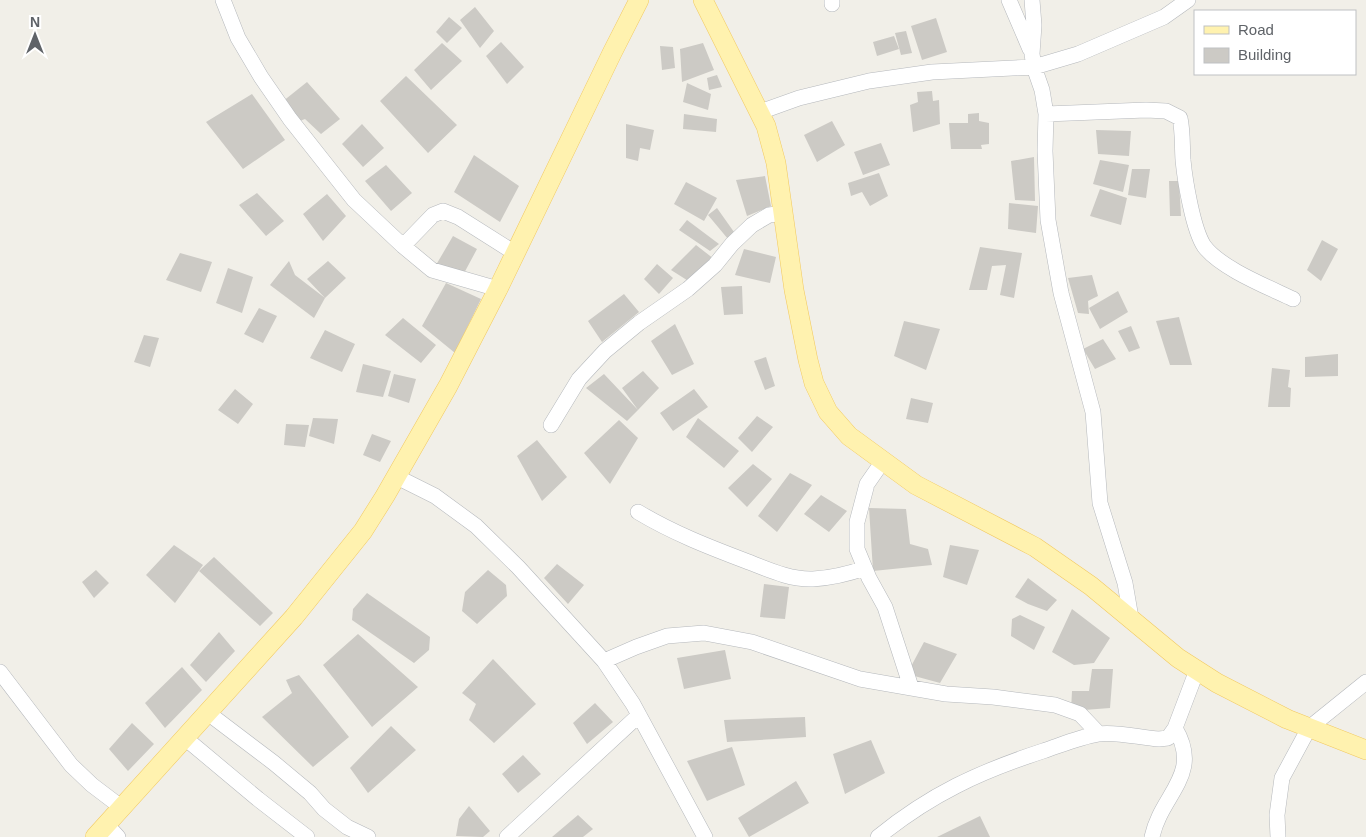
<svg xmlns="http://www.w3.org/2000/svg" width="1366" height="837" viewBox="0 0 1366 837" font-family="Helvetica,sans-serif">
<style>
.building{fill:#cccac5}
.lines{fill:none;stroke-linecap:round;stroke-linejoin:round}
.minor-casing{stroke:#b5b8bc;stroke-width:16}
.major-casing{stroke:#f2c960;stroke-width:20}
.minor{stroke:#fff;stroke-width:15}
.major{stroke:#fff2af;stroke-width:19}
</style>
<rect width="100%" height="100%" fill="#f1efe8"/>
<path class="building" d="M475,7L494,31L480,48L460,20Z
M449,17L462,28L447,43L436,32Z
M936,18L947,52L922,60L911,26Z
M906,31L912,53L901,55L895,33Z
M894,36L899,49L877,56L873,42Z
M501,42L524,67L507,84L486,56Z
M442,43L462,61L431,90L414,70Z
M703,43L714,70L682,82L680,49Z
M660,46L673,47L675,68L662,70Z
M717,75L722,87L709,90L707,78Z
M406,76L457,125L428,153L380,101Z
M307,82L340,119L321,134L305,119L297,122L282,102Z
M687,83L711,94L708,110L683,102Z
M932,91L933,101L939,100L940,124L913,132L910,105L918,102L917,92Z
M252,94L285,140L243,169L206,122Z
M979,113V121L989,123V144L981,145L982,149H951L949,123H968V114Z
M684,114L717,119L716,132L683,129Z
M832,121L845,145L817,162L804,135Z
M362,124L384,148L363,167L342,144Z
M626,124L654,130L650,150L640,148L638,161L626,158Z
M1096,130L1131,131L1129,156L1098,154Z
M881,143L890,165L863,175L854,152Z
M474,155L519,186L500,222L454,192Z
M1034,157L1035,201L1015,200L1011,161Z
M1100,160L1129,165L1123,192L1093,184Z
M386,165L412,193L391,211L365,181Z
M1132,169H1150L1146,198L1128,195Z
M879,173L888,196L870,206L862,192L851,196L848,183Z
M765,176L771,206L747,216L736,180Z
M1169,181H1179L1181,216H1170Z
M686,182L717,198L704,221L674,204Z
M1100,189L1127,198L1121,225L1090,216Z
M257,193L284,221L266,236L239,205Z
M327,194L346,216L323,241L303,214Z
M1009,203L1038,206L1036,233L1008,229Z
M717,208L734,232L728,239L708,215Z
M687,220L719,244L710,251L679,230Z
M453,236L477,249L462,277L436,265Z
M1322,240L1338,249L1321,281L1307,270Z
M696,245L714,259L690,282L671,270Z
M980,247L1022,253L1014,298L1000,295L1006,265L992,266L987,290H969Z
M744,249L776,257L770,283L735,275Z
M180,253L212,262L201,292L166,280Z
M289,261L295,275L325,298L314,318L270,285Z
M328,261L346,278L325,298L307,279Z
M657,264L673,278L659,294L644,279Z
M228,268L253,277L242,313L216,303Z
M1092,275L1098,296L1088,301L1089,314L1078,313L1068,278Z
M446,283L481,299L455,353L422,326Z
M742,286L743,314L724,315L721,287Z
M1118,291L1128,312L1100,329L1089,308Z
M624,294L639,312L602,342L588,321Z
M259,308L277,316L263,343L244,334Z
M1179,317L1192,365H1170L1156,321Z
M403,318L436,345L421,363L385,335Z
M904,321L940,329L926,370L894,356Z
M675,324L694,364L672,375L651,341Z
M1131,326L1140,348L1129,352L1118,331Z
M325,330L355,344L342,372L310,358Z
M144,335L159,338L150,367L134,362Z
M1103,339L1116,359L1095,369L1083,349Z
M1338,354V376L1305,377V357Z
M766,357L775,386L765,390L754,361Z
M363,364L391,371L383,397L356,392Z
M1272,368L1290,370L1288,387L1291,388L1290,407H1268Z
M643,371L659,388L638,410L622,388Z
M394,374L416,379L409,403L388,396Z
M604,374L638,410L627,421L586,388Z
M235,389L253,404L238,424L218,410Z
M694,389L708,407L673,431L660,413Z
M911,398L933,403L928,423L906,419Z
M757,416L773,427L752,452L738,438Z
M313,418L338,419L334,444L309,436Z
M698,418L739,451L724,468L686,437Z
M619,420L638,438L610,484L584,453Z
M286,424L309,425L305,447L284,445Z
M372,434L391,441L380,462L363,455Z
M537,440L567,477L542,501L517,456Z
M753,464L772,479L747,507L728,488Z
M790,473L812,485L777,532L758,516Z
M821,495L847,511L829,532L804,514Z
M869,508L906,509L910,544L928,549L932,565L873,571Z
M174,545L203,565L175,603L146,575Z
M950,545L979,550L967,585L943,577Z
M214,557L273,613L260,626L199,571Z
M557,564L584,585L568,604L544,578Z
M96,570L109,583L94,598L82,582Z
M488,570L506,585L507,596L477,624L462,611L465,592Z
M1028,578L1057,600L1047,611L1028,604L1015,597Z
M764,584L789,587L785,619L760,617Z
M367,593L430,637L429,650L414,663L352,620L353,609Z
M1072,609L1110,638L1094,663L1074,665L1052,652Z
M1020,615L1045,627L1034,650L1011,636L1012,619Z
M219,632L235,651L206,682L190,665Z
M358,634L418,687L372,727L323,665Z
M924,642L957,654L940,683L907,674Z
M725,650L731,679L684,689L677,658Z
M493,659L536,704L494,743L469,720L476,704L462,693Z
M182,667L202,690L165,728L145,703Z
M1092,669H1113L1110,708L1071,711L1072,691H1089Z
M299,675L349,737L313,767L262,717L292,693L286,680Z
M595,703L613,722L587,744L573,723Z
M805,717L806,737L727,742L724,720Z
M132,723L154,744L128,771L109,749Z
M391,726L416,750L368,793L350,768Z
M871,740L885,773L845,794L833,754Z
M732,747L745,785L707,801L687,761Z
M523,755L541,774L518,793L502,774Z
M796,781L809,803L749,837L738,818Z
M469,806L490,831L483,837L456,836L459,819Z
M578,815L593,829L583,837H552Z
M980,816L990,837H937Z"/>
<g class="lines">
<defs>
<path id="minor" d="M223,0L238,38L261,77L290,119L354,200L403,246L432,270L498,289
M1009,0L1030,49
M1032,0L1034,25L1032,54L1034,67L1042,90L1046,114L1045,151L1048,220L1061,293L1093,412L1100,503L1125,583L1131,618
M832,4V0
M760,112L799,98L869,81L932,72L1034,67L1078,54L1164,17L1188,0
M1046,114L1146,110L1166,111L1180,118C1183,132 1182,145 1183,160C1185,181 1193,229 1204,246C1220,268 1268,287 1293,299
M403,246L433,215L443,211L458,217L515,253
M551,425L579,379L605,351L639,323L688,289L715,265L732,244L752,225L769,215L784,213
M883,461L867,484L857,522V549L869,578L885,607L911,687
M397,477L435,496L476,526L518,567L604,661L633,704L705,837
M638,512C673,533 709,547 746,561C767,569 790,580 813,579C830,578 848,574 865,568
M604,661L636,647L667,636L704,633L752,642L860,679L946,694L993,697L1055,705L1080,714L1099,734
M0,672L71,765L92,785L121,807
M208,713L274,763L310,793L324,809L347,827L368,837
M185,738L258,799L307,837
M106,824L118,837
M507,837L639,715
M878,837C931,794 979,772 1043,751C1061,745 1080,737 1098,734C1116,731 1141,738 1159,739L1168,738L1175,728L1197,670
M1152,837C1161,794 1203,775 1175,728
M1278,837L1277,815L1282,778L1309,728L1366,682"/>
<path id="major" d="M703,0L766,126L776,163L794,290L808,360L814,383L828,412L849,436L916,485L1035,547L1091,586L1178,658L1217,683L1287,719L1366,750
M95,837L294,617L363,531L385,496L448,386L498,289L612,53L639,0"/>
</defs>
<use href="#minor" class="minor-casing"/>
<use href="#major" class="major-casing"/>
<use href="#minor" class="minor"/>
<use href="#major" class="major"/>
</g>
<rect x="1194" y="10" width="162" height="65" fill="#ffffff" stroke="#bfc1c3"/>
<rect x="1204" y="26" width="25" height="8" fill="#fff2af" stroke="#bfc1c3"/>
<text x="1238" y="35" font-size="15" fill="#5f6368">Road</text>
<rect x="1204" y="48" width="25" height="15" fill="#cccac5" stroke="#bfc1c3"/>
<text x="1238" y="60" font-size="15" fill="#5f6368">Building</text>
<g transform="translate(35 35)" stroke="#ffffff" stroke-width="4" paint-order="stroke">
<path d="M0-4L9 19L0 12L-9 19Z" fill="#5f6368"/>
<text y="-8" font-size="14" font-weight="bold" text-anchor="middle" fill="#5f6368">N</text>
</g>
</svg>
